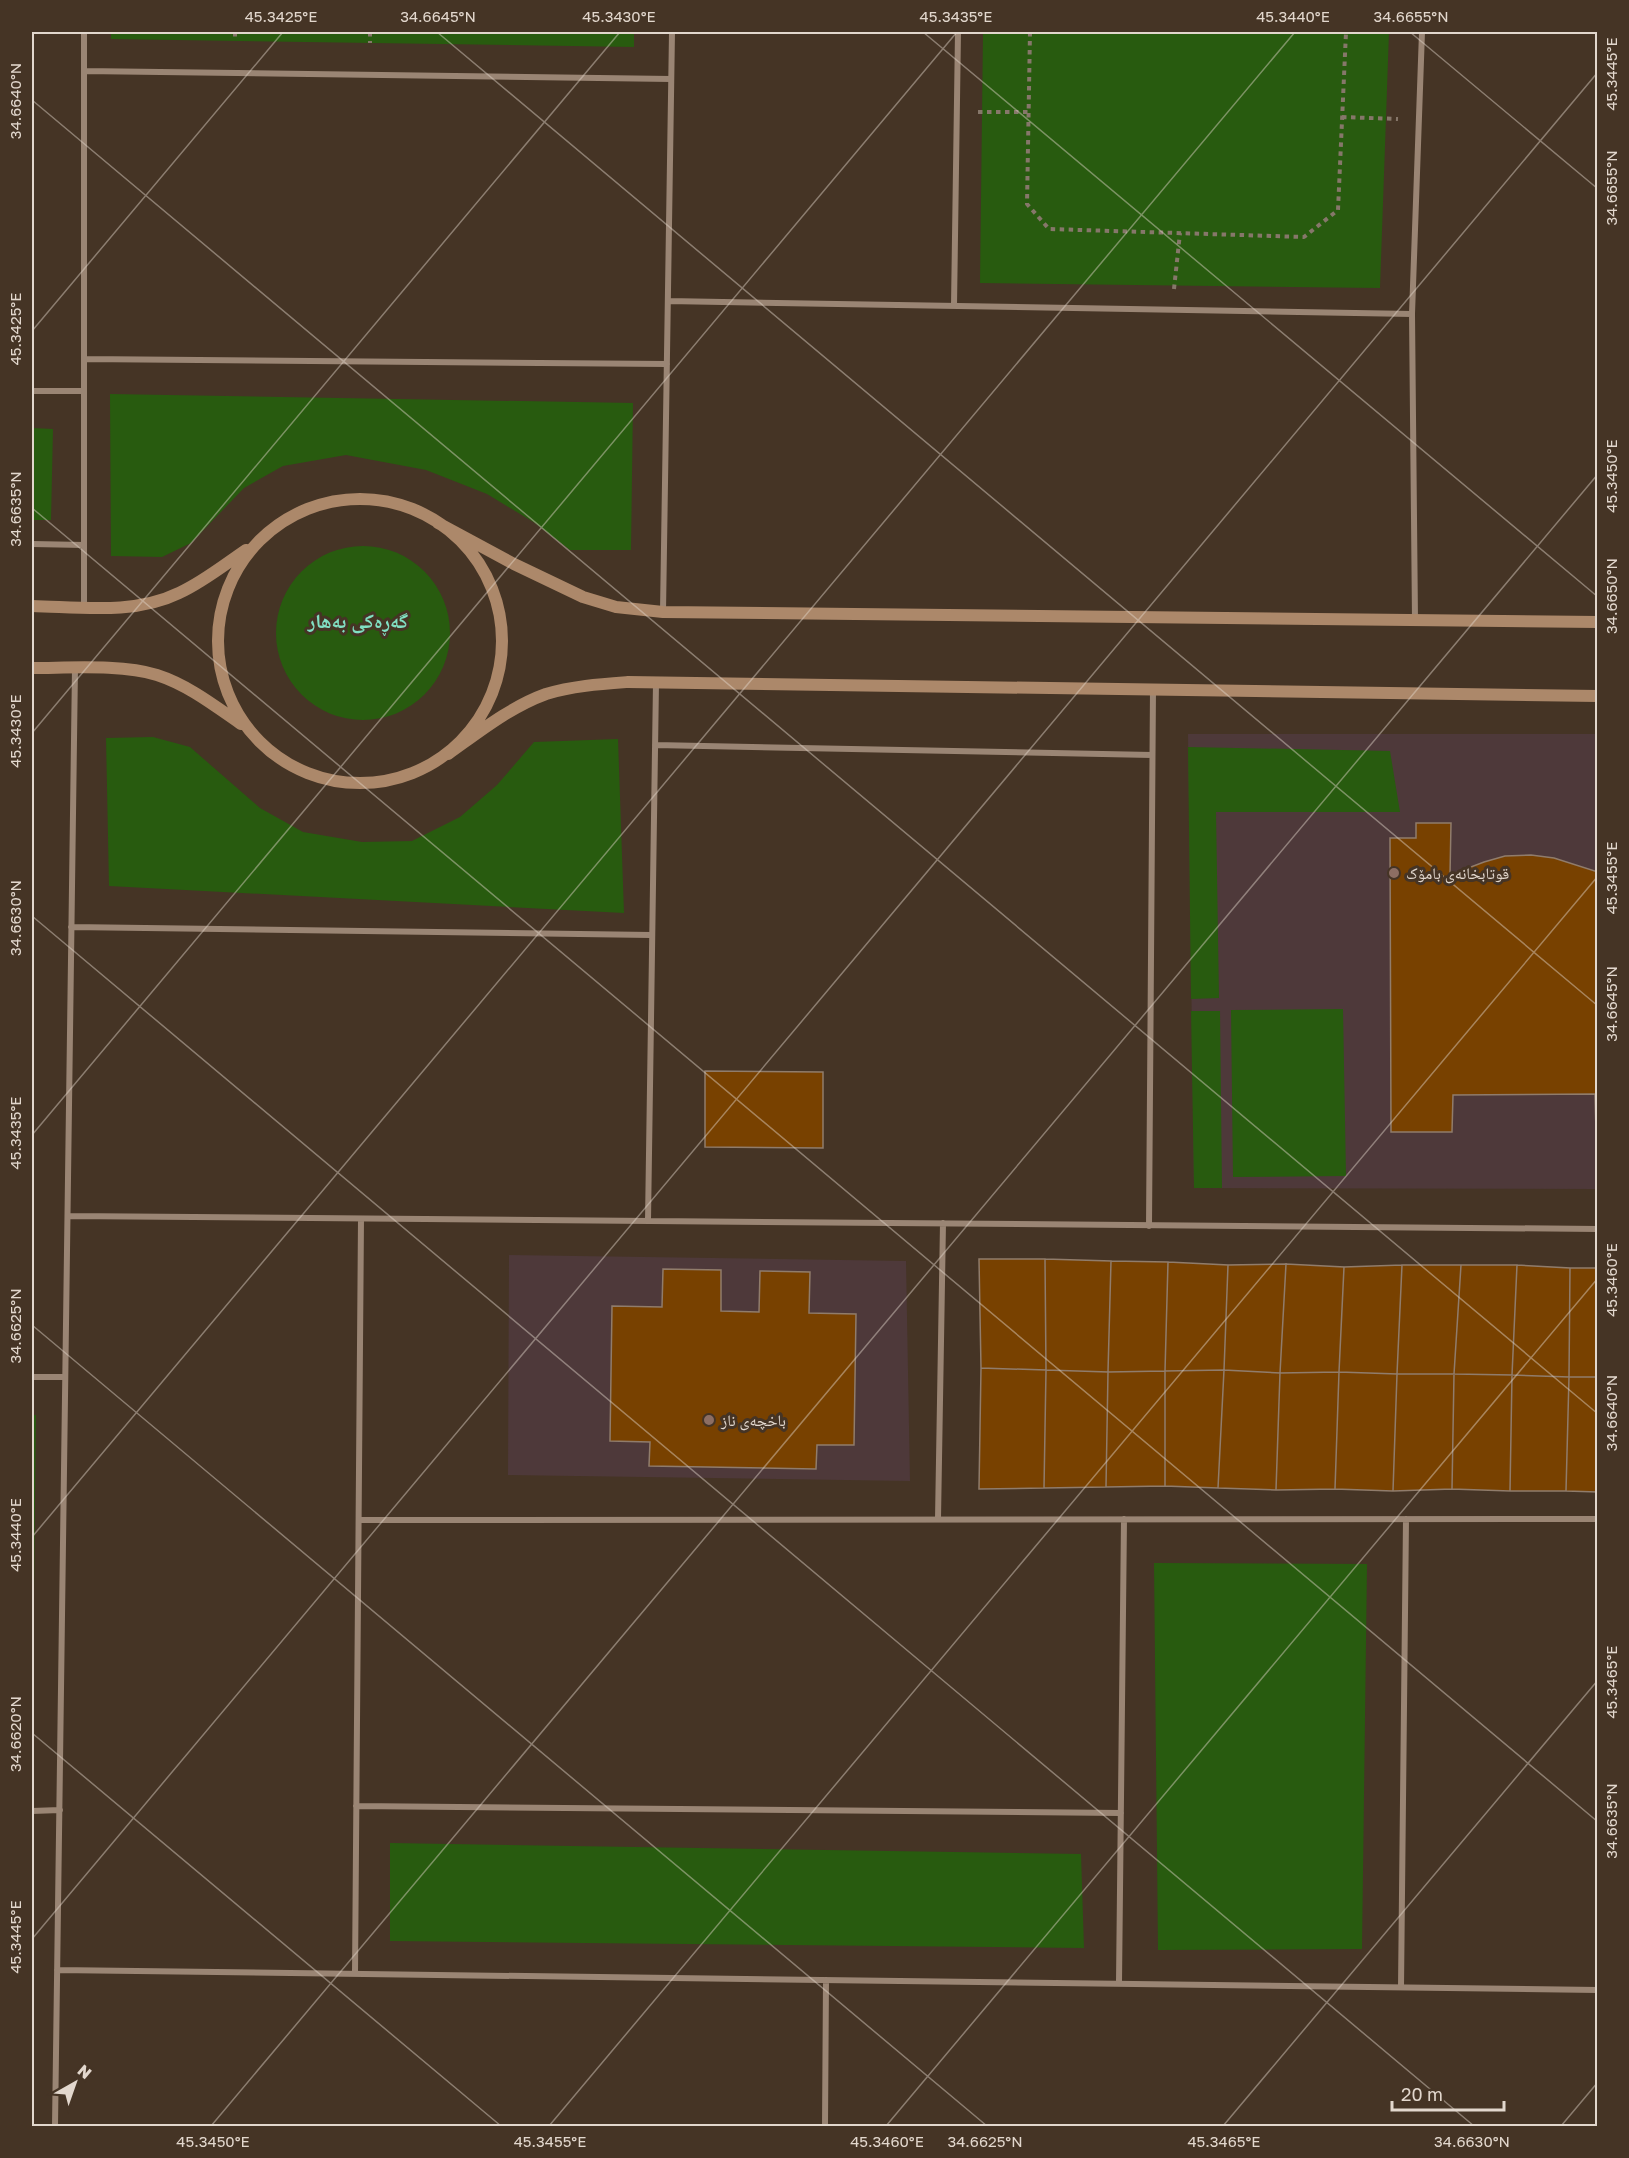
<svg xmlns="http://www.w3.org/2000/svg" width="1629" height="2158" viewBox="0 0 1629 2158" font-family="'Golos Text','Noto Naskh Arabic',sans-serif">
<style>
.education{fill:#4e393a}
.green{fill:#285b0f}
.building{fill:#784100;stroke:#907c6b;stroke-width:1.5}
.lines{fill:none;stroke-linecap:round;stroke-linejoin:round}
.path{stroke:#86776a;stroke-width:4;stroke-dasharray:4.5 4.5;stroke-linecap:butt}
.street{stroke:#9a8574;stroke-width:6}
.secondary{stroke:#ac886a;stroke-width:12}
.ticks{fill:none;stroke:#e2d7cd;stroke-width:1.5;stroke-opacity:0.45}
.education-dot{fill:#8d6e63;stroke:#453425;stroke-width:2}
.labels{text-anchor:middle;stroke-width:6;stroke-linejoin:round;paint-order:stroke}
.poi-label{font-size:16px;fill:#e2d7cd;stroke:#453425;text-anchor:start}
.quarter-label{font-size:20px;font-weight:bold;fill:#81e0c3;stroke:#453425}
.neatline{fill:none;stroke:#e2d7cd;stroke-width:2}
.ticks-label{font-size:15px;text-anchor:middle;fill:#e2d7cd}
</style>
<rect width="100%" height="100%" fill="#453425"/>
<path class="education" d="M1188,734H1597V1189L1194,1188Z
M509,1255L906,1261L910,1481L508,1475Z"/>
<path class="green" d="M111,32H634V47L111,39Z
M983,32H1389L1380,288L980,283Z
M110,394L633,403L631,550H570L535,523L487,494L426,470L346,455L283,466L244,488L191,543L162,557L111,556Z
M32,428L53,429L51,520H32Z
M276 633a87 87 0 1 1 174 0a87 87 0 1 1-174 0Z
M153,737L190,747L260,808L303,832L362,842L412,841L460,817L497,785L534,742L618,739L624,913L109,886L106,738Z
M1188,747L1390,751L1400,812H1216L1219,998L1191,999Z
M1343,1009L1346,1176L1233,1177L1231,1010Z
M1191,1011H1220L1222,1188H1194Z
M32,1415H36L32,1763Z
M1154,1563L1367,1564L1362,1949L1158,1950Z
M390,1843L1081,1854L1084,1948L390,1941Z"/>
<path class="building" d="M1416,823H1451L1450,875L1484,862L1505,856L1531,855L1554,858L1598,872V1132H1596L1595,1094L1453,1095L1452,1132H1391L1390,838H1416Z
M705,1071L823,1072V1148L705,1147Z
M979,1259H1045L1046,1370L981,1368Z
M1045,1259L1111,1261L1108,1372L1046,1370Z
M1111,1261L1168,1262L1165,1371L1108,1372Z
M1168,1262L1228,1265L1224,1370L1165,1371Z
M1286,1264L1344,1267L1339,1372L1280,1373Z
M1286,1264L1280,1373L1224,1370L1228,1265Z
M1402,1265H1461L1454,1374H1397Z
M1402,1265L1397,1374L1339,1372L1344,1267Z
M1461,1265H1517L1512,1375L1454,1374Z
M1517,1265L1570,1268L1569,1377L1512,1375Z
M1570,1268H1598V1377H1569Z
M663,1269L721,1270V1311L759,1312L760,1271L810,1272L809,1313L856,1314L854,1445H817L816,1469L649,1466L650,1442L610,1441L612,1306L662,1307Z
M981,1368L1046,1370L1044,1488L979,1489Z
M1046,1370L1108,1372L1106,1487L1044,1488Z
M1224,1370L1280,1373L1276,1490L1218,1488Z
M1224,1370L1218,1488L1165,1486V1371Z
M1165,1371V1486L1106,1487L1108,1372Z
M1339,1372L1397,1374L1393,1491L1335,1489Z
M1339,1372L1335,1489L1276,1490L1280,1373Z
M1397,1374H1454L1452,1489L1393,1491Z
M1454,1374L1512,1375L1510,1491L1452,1489Z
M1512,1375L1569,1377L1566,1491H1510Z
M1569,1377H1598V1492L1566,1491Z"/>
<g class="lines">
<path class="path" d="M235,32V41
M370,32V43
M1030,32L1027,204L1049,229L1304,237L1338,210L1346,32
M978,112H1028
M1342,117L1398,119
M1174,289L1180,233"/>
<path class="street" d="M84,32V607
M84,71L671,79
M668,301L1412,314
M954,306L958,32
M84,359L667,364
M32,391H84
M32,544L84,545
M663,612L672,32
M1415,620L1412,314L1422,32
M655,745L1152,755
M71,927L651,935
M68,1216L1598,1229
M648,1221L656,683
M1149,1226L1153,689
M32,1377H65
M938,1519L943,1223
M359,1520L1598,1519
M356,1806L1121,1813
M32,1811L60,1810
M57,1970L1598,1990
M355,1974L361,1219
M1119,1983L1124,1519
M1401,1987L1406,1519
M55,2126L75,668
M825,2126L826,1980"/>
<path class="secondary" d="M218 641a142 142 0 1 1 284 0a142 142 0 1 1-284 0Z
M438,523L514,564L583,597L616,607L663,612L1598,622
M32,606C80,607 134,615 179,593C203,582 224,565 246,550
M32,668C69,668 122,664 157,675C188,685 215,706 241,724
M448,754C479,732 510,707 546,694C572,686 601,684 628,682L1598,696"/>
</g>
<path class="ticks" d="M437,32L1598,1006M923,32L1598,597M1410,32L1598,189M32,100L1598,1414M32,331L283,32M32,508L1598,1822M32,733L620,32M32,916L1474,2126M32,1135L957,32M32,1325L987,2126M32,1537L1295,32M32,1733L501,2126M32,1939L1598,72M211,2126L1598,474M549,2126L1598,876M886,2126L1598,1278M1223,2126L1598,1680M1561,2126L1598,2082"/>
<g class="education-dot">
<circle cx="1394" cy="873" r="6"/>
<circle cx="709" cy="1420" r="6"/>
</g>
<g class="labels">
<g class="poi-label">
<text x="1406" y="879">قوتابخانەی بامۆک</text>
<text x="721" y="1426">باخچەی ناز</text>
</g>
<g class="quarter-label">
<text x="358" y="628">گەڕەکی بەهار</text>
</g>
</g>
<rect width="1629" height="2158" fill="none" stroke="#453425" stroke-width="66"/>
<g transform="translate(75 2083) rotate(40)" stroke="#453425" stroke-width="4.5" paint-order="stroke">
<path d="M0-4.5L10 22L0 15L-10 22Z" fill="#e2d7cd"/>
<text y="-9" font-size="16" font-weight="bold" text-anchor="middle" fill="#e2d7cd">N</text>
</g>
<path d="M1392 2101v9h112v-9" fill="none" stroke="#e2d7cd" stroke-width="3"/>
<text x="1401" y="2101" font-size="18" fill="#e2d7cd" stroke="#453425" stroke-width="4.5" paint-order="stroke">20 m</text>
<rect x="33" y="33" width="1563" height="2092" class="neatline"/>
<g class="ticks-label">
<text x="281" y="22">45.3425°E</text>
<text x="438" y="22">34.6645°N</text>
<text x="619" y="22">45.3430°E</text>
<text x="956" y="22">45.3435°E</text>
<text x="1293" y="22">45.3440°E</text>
<text x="1411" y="22">34.6655°N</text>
<text transform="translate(1612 74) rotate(-90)" y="5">45.3445°E</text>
<text transform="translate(16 101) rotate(-90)" y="5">34.6640°N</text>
<text transform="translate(1612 188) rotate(-90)" y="5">34.6655°N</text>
<text transform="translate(16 329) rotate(-90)" y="5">45.3425°E</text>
<text transform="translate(1612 476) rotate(-90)" y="5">45.3450°E</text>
<text transform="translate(16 509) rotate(-90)" y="5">34.6635°N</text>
<text transform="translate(1612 596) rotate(-90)" y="5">34.6650°N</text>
<text transform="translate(16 731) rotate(-90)" y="5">45.3430°E</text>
<text transform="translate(1612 878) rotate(-90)" y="5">45.3455°E</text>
<text transform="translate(16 918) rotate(-90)" y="5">34.6630°N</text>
<text transform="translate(1612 1004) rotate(-90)" y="5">34.6645°N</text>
<text transform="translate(16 1133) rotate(-90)" y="5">45.3435°E</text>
<text transform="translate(1612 1280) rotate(-90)" y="5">45.3460°E</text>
<text transform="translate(16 1326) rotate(-90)" y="5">34.6625°N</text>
<text transform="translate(1612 1413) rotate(-90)" y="5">34.6640°N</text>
<text transform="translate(16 1535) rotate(-90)" y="5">45.3440°E</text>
<text transform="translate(1612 1682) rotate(-90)" y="5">45.3465°E</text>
<text transform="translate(16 1734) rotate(-90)" y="5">34.6620°N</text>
<text transform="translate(1612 1821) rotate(-90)" y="5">34.6635°N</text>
<text transform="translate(16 1937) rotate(-90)" y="5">45.3445°E</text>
<text x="213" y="2147">45.3450°E</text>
<text x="550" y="2147">45.3455°E</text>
<text x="887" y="2147">45.3460°E</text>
<text x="985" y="2147">34.6625°N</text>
<text x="1224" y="2147">45.3465°E</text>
<text x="1472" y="2147">34.6630°N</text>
</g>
</svg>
